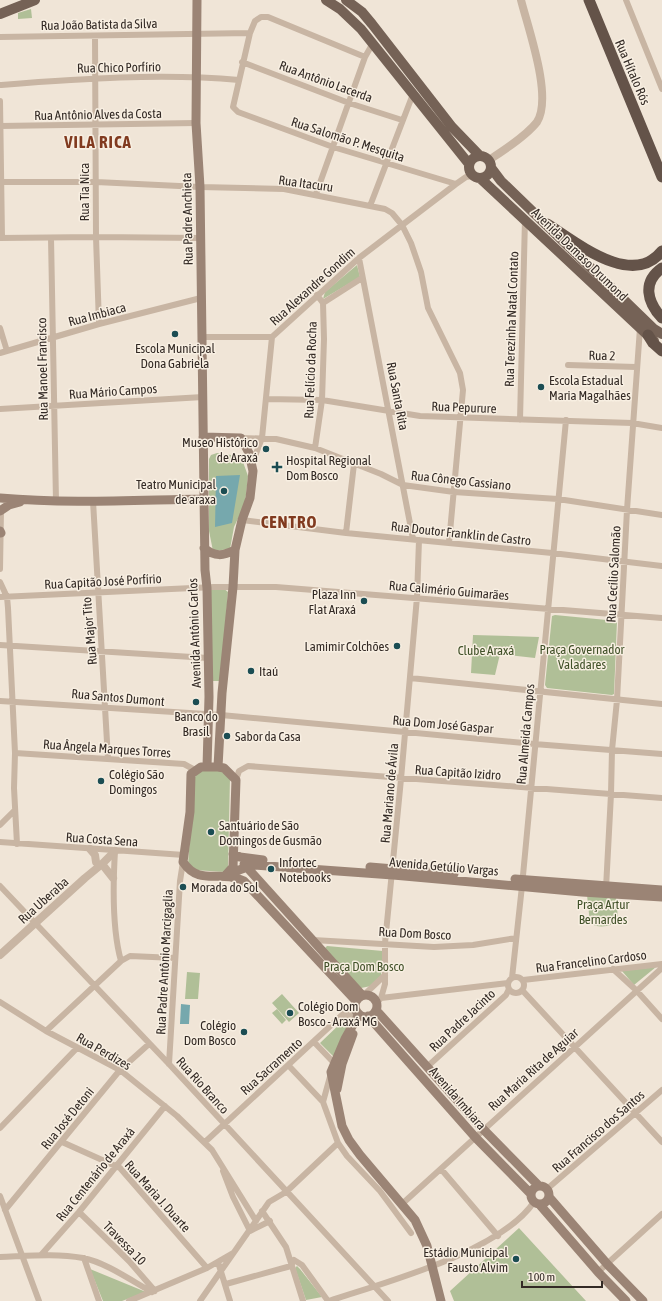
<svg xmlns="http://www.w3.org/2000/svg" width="662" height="1301" viewBox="0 0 662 1301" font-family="'Asap Condensed',sans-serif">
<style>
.green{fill:#b0bf97}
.water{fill:#76a8ad}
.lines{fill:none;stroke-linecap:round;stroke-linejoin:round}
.minor{stroke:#c8b5a3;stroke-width:6}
.tertiary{stroke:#c8b5a3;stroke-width:8}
.secondary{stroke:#9b8475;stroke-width:9}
.primary{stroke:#756256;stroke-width:10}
.trunk{stroke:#645349;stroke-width:11}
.poi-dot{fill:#1b4d53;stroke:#f8efe2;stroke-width:1.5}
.labels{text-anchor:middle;stroke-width:3;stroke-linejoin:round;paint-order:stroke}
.street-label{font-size:13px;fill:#332a25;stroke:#f8efe2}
.poi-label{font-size:13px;fill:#332a25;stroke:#f8efe2;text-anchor:start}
.park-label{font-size:13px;fill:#415129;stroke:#f8efe2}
.district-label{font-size:17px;font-weight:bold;letter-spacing:1px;fill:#813a1f;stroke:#f8efe2}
</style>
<rect width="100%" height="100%" fill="#f0e5d7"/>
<path class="green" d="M31,9L32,18L18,19V13Z
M357,265L360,277L323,299L325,292Z
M217,453L238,456L243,462L248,476L245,504L234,527L230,549L213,551L209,531V459L211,455Z
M223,588L228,592L221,681H210L208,592L212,589Z
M555,615L617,621L614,694L612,695L547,688L545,685L552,616Z
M473,635L539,637L535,658L500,654L495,675L471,673Z
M199,770L223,771L230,778L228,868L225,872L194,870L188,865L194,779Z
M587,895L616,896L618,919C613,927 598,929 590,923Z
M327,946L383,951L381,977L371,986L361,988L324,949Z
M656,967L634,985L622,971Z
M187,972L200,973L198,999H185Z
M282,994L299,1013L289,1022L272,1003Z
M277,1009L286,1020L282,1024L272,1013Z
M353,1017L334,1057L320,1043L343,1021Z
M519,1228L586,1301H454L450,1291Z
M297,1266L300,1269L322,1297L306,1300L295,1268Z
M90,1269L146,1292L122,1301H103Z"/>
<path class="water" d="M240,475L232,523L215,527L216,476Z
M181,1004L190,1005L189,1024H180Z"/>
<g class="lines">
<path class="minor" d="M626,0L662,89
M95,36L96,237L99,324
M0,37L250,33
M365,57L268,17H261L255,21L250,33L233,107L238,112L333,147L456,184
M242,62L349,103L402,120
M0,85C80,79 159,73 239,80
M0,101L2,238
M0,126L196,123
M0,182H96L200,187L284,189L385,209L392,213L402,225L411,243L421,272L428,308L460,373L463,390L449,543
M316,194L365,57L373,43
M370,206L413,94
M0,238L96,237L200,238
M51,238L56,501
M359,258L413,539
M323,303L362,278
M0,328L7,351
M202,337H272
M0,353L99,324L201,298
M568,365L636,367
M266,399L322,400L420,416L632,423L662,428
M0,409L203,397
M520,420L525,219
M241,438L276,439L315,448L381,474L403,485L454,492L558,499L662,515
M315,448L322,400L324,339L323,303L317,295
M252,464L262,438L272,337L359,258L456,184L466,177L472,176
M93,501L108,759
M242,520L346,533L552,553L662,566
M346,533L354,464
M0,569L1,510
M0,582L7,597L8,608L15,753L14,788L17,844
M0,597L214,587H276L662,618
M0,645L208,658
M410,678L662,704
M0,701L221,715L534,744L662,754
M15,753L184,764L195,770
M236,780L239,771L248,766L662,798
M0,825L15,810
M0,842L184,855
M115,851C113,884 112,929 121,961
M0,886L169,1064L388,1301
M606,888L611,794L612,750L617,700L627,510L640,328
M313,940L434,947L473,945L516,938
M613,969L636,990L662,1019
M508 985a8 8 0 1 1 16 0a8 8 0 1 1-16 0Z
M512,978L522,886L566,420
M523,980L662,964
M522,990L662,1142
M365,994L385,975
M381,998L508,983
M0,1002L46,1031L120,1070L177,1116L212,1150L256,1221
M377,1003L381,998L385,984V943L401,779L417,597L419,540
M342,1019L356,1011
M46,1031L121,961L130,956L175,958
M314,1042L334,1063
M169,1064L180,881L183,862
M289,1066L323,1102
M428,1066L506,995L509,989
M331,1073L323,1102L338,1143L347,1156L380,1191L411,1233
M0,1128L77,1048
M62,1142L120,1168L207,1268
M205,1142L355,1003
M441,1169L498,1236
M223,1171L233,1197L250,1231L270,1221
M547,1189L662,1090
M0,1196L39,1301
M402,1204L662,968
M5,1210L120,1070L149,1044
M262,1211L286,1247L303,1301
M79,1212L129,1261L155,1291
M41,1255L79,1212L165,1106
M0,1257C27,1256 56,1253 83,1258C105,1262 132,1281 152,1292
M84,1258L99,1301
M218,1262L230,1301
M598,1272L662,1214
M226,1284L291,1266L294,1260L302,1265L328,1301
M129,1301L207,1268L233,1253
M200,1301L269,1202L286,1192L338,1143
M329,1301C386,1282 500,1252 534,1202"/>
<path class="tertiary" d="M489,160C503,151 527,135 537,122C553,97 528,28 521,0
M90,849L95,855L96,862
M102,864L113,878
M0,955L85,878L102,864L115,851"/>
<path class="secondary" d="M197,0L196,123L200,187L205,570L207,588L209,697L207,767
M203,437L241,438L249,453L253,471L250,498L242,520L235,550L233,587L222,693L218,767
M0,498C68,504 136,500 204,499
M0,511L9,505L20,502
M0,531L1,533
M204,548C215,557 223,556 235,550
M233,854L240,857L263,860
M244,864L362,995
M370,867L454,874
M228,874L253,865L393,875L582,892L662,897
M225,876L233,867L236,780L224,768L218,767H201L191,774L190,812L183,862C200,887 220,869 244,881L356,1001
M515,879L662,890
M355 1006a11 11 0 1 1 22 0a11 11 0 1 1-22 0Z
M376,1010L483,1129L539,1186
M359,1014L345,1039L331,1072L342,1126L349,1140L360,1155L415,1220L427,1246L441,1301
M368,1016L475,1137L531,1194
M337,1089L342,1064L353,1034
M531 1195a9 9 0 1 1 18 0a9 9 0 1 1-18 0Z
M549,1197L608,1265L643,1301
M540,1205L598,1272L626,1301"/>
<path class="primary" d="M326,0L340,9L361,29L469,164
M346,0L362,12L372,24L452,127L480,156
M0,14L35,0
M469 167a11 11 0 1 1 22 0a11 11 0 1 1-22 0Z
M492,169L501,181L654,329L662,334
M481,179L654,341"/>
<path class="trunk" d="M589,0L662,177
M547,224C576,242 632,289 662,251
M662,268C642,282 647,302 662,318
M648,335L653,343L662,351"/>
</g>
<g class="poi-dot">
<circle cx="175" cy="334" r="4"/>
<circle cx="541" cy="387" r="4"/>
<circle cx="266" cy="449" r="4"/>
<path d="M275 461h4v4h4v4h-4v4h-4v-4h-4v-4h4z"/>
<circle cx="224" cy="491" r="4"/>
<circle cx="364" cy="601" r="4"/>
<circle cx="397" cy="646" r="4"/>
<circle cx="251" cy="671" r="4"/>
<circle cx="196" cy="702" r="4"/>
<circle cx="227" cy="736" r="4"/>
<circle cx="101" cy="781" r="4"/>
<circle cx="211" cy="832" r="4"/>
<circle cx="271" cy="869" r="4"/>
<circle cx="183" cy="887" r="4"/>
<circle cx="290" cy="1013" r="4"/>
<circle cx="244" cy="1032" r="4"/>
<circle cx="516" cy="1259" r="4"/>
</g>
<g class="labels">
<g class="street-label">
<text transform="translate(99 24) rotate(-1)" y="5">Rua João Batista da Silva</text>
<text transform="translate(119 67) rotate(-1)" y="5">Rua Chico Porfírio</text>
<text transform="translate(633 72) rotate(67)" y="5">Rua Hítalo Rós</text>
<text transform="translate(326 81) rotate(20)" y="5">Rua Antônio Lacerda</text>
<text transform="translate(98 114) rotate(-1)" y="5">Rua Antônio Alves da Costa</text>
<text transform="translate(348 139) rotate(18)" y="5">Rua Salomão P. Mesquita</text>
<text transform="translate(306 183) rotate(8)" y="5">Rua Itacuru</text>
<text transform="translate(84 192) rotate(-90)" y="5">Rua Tia Nica</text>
<text transform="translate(187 219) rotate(-91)" y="5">Rua Padre Anchieta</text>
<text transform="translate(580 254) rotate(44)" y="5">Avenida Damaso Drumond</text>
<text transform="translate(312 286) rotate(-42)" y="5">Rua Alexandre Gondim</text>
<text transform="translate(97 314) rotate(-15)" y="5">Rua Imbiaca</text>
<text transform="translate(511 319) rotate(-88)" y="5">Rua Terezinha Natal Contato</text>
<text transform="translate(602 355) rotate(1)" y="5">Rua 2</text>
<text transform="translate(42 369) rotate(-91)" y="5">Rua Manoel Francisco</text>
<text transform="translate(310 370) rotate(-88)" y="5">Rua Felício da Rocha</text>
<text transform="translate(113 391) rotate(-4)" y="5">Rua Mário Campos</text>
<text transform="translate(398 396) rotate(79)" y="5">Rua Santa Rita</text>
<text transform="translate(464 407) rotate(2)" y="5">Rua Pepurure</text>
<text transform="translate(461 480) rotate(6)" y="5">Rua Cônego Cassiano</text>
<text transform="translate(461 533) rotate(6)" y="5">Rua Doutor Franklin de Castro</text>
<text transform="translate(613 574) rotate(-87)" y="5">Rua Cecílio Salomão</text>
<text transform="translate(103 581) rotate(-3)" y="5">Rua Capitão José Porfírio</text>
<text transform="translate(449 590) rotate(5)" y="5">Rua Calimério Guimarães</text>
<text transform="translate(89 631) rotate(-95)" y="5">Rua Major Tito</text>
<text transform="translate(194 633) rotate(-92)" y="5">Avenida Antônio Carlos</text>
<text transform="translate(118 697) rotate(5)" y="5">Rua Santos Dumont</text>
<text transform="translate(443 724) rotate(5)" y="5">Rua Dom José Gaspar</text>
<text transform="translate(525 734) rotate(-85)" y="5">Rua Almeida Campos</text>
<text transform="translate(107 748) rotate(4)" y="5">Rua Ângela Marques Torres</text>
<text transform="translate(458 772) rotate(4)" y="5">Rua Capitão Izidro</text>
<text transform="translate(389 793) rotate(-85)" y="5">Rua Mariano de Ávila</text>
<text transform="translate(102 839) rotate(4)" y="5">Rua Costa Sena</text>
<text transform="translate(444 866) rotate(5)" y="5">Avenida Getúlio Vargas</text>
<text transform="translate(43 900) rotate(-42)" y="5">Rua Uberaba</text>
<text transform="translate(415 933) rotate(3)" y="5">Rua Dom Bosco</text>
<text transform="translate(591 961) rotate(-7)" y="5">Rua Francelino Cardoso</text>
<text transform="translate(164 962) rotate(-87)" y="5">Rua Padre Antônio Marcigaglia</text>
<text transform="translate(462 1020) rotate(-43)" y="5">Rua Padre Jacinto</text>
<text transform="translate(104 1051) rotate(30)" y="5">Rua Perdizes</text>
<text transform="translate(271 1066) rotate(-42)" y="5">Rua Sacramento</text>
<text transform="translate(533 1069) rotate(-42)" y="5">Rua Maria Rita de Aguiar</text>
<text transform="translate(203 1085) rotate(48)" y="5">Rua Rio Branco</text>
<text transform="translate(458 1098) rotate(49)" y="5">Avenida Imbiara</text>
<text transform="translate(67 1118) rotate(-51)" y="5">Rua José Detoni</text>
<text transform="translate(598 1131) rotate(-41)" y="5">Rua Francisco dos Santos</text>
<text transform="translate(95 1174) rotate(-51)" y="5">Rua Centenário de Araxá</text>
<text transform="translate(158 1196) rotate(48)" y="5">Rua Maria J. Duarte</text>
<text transform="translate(125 1243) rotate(46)" y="5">Travessa 10</text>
</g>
<g class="poi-label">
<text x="175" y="353" text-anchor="middle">Escola Municipal<tspan x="175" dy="15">Dona Gabriela</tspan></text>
<text x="549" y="385">Escola Estadual<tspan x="549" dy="15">Maria Magalhães</tspan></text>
<text x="258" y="447" text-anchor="end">Museo Histórico<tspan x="258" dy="15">de Araxá</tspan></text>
<text x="286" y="465">Hospital Regional<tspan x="286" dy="15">Dom Bosco</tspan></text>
<text x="216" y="489" text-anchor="end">Teatro Municipal<tspan x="216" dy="15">de araxa</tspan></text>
<text x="356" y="599" text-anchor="end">Plaza Inn<tspan x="356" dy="15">Flat Araxá</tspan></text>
<text x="389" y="651" text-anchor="end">Lamimir Colchões</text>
<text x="259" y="676">Itaú</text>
<text x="196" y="721" text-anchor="middle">Banco do<tspan x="196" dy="15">Brasil</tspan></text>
<text x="235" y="741">Sabor da Casa</text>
<text x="109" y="779">Colégio São<tspan x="109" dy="15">Domingos</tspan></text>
<text x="219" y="830">Santuário de São<tspan x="219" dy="15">Domingos de Gusmão</tspan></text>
<text x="279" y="867">Infortec<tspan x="279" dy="15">Notebooks</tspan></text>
<text x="191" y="892">Morada do Sol</text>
<text x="298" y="1011">Colégio Dom<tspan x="298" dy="15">Bosco - Araxá MG</tspan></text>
<text x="236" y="1030" text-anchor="end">Colégio<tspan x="236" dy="15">Dom Bosco</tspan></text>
<text x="508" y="1257" text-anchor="end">Estádio Municipal<tspan x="508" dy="15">Fausto Alvim</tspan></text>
</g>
<g class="park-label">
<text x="582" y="654">Praça Governador<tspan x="582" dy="15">Valadares</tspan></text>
<text x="486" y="655">Clube Araxá</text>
<text x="603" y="909">Praça Artur<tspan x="603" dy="15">Bernardes</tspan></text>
<text x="364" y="971">Praça Dom Bosco</text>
</g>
<g class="district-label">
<text x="98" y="148">VILA RICA</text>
<text x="289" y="528">CENTRO</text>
</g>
</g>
<path d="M522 1281v6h80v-6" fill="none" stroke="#332a25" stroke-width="2"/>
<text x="528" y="1281" font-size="12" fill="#332a25" stroke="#f8efe2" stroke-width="3" paint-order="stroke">100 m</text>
</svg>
